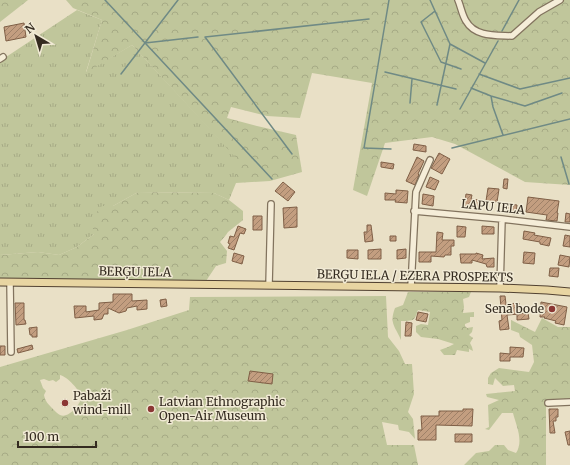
<svg xmlns="http://www.w3.org/2000/svg" width="570" height="465" viewBox="0 0 570 465" font-family="Merriweather,serif">
<style>
.grass{fill:url(#grass-tufts)}
.forest{fill:url(#forest-crowns);fill-rule:evenodd}
.lines{fill:none;stroke-linecap:round;stroke-linejoin:round}
.stream{stroke:#6f8a85;stroke-width:1.5}
.building{fill:url(#building-hatch);stroke:#7f5f46}
.minor-casing{stroke:#82735e;stroke-width:8}
.major-casing{stroke:#514131;stroke-width:9}
.minor{stroke:#f5edd8;stroke-width:5.5}
.major{stroke:#e8d5a2;stroke-width:7}
.poi-dot{fill:#8b3734;stroke:#f1ead5;stroke-width:1.5}
.labels{text-anchor:middle;stroke-width:3;stroke-linejoin:round;paint-order:stroke}
.street-label{font-size:12px;fill:#342b20;stroke:#f1ead5}
.poi-label{font-size:12px;fill:#342b20;stroke:#f1ead5;text-anchor:start}
</style>
<defs>
<pattern id="grass-tufts" width="24" height="20" patternUnits="userSpaceOnUse"><rect width="24" height="20" fill="#c0c69b"/><path d="M3 7l-1-3M5 7V3M7 7l1-3M15 17l-1-3M17 17v-4M19 17l1-3" fill="none" stroke="#a6aa85"/></pattern>
<pattern id="forest-crowns" width="20" height="18" patternUnits="userSpaceOnUse"><rect width="20" height="18" fill="#c0c69b"/><path d="M2 6a3 3 0 1 1 6 0M12 15a3 3 0 1 1 6 0" fill="none" stroke="#a6aa85"/></pattern>
<pattern id="building-hatch" width="6" height="6" patternUnits="userSpaceOnUse"><rect width="6" height="6" fill="#c39e80"/><path d="M-1 1l2-2M0 6l6-6M5 7l2-2" fill="none" stroke="#9f8168"/></pattern>
</defs>
<rect width="100%" height="100%" fill="#e9e0c6"/>
<path class="grass" d="M77,10L102,20L86,72L132,45L237,158L236,183L229,200L214,193L138,192L113,206L94,234L77,247L59,255L38,252L0,255V61Z"/>
<path class="forest" d="M0,0H28L0,22Z
M66,0H570V185L525,182L455,144L432,137L385,143L367,196L353,190L372,83L312,73L300,118L267,116L231,107L227,118L257,126L296,135L302,172L270,181L236,183V158L132,45L86,73L102,20L73,8Z
M138,192L214,193L229,200L243,211V220L228,232L226,235L220,242L227,251L226,263L216,266L206,281L2,279L0,278V255L38,252L59,255L77,247L94,234L91,219L102,206H113Z
M408,292H471L469,297L463,299L464,307L463,313L474,312V317H470V322L465,324V326L467,328L473,327L472,332L469,335L473,338L470,343L472,347L473,351L469,349V352L457,350L455,355H444L440,350L448,347L454,344L438,339L421,337L416,332V326L421,324L428,325L430,312L418,310C417,312 416,317 414,319C412,321 404,321 401,321V340C395,326 389,324 395,308L403,305Z
M386,296L388,337L399,351L405,364H412L414,394L408,412L413,419L415,439L409,432L399,430L398,425L382,422L387,445H414L418,465H0V367L127,330L189,310L190,297ZM60,375C68,377 79,390 82,397C80,404 69,419 60,415C58,414 55,411 53,409C48,404 45,401 44,395L46,391L43,388L40,380L44,379L49,381L53,380L56,382L60,379Z
M542,318L558,327H570V405L546,402V465H464L476,453L489,451L495,445H504L508,450L516,453C524,441 516,425 513,413H502L489,430L485,429L489,427L488,405L499,400L487,397L486,394L515,391L514,385L503,386L495,378L493,385L488,384V378L491,373L499,368L529,372L534,362L532,345L520,337L519,333L511,330V320L535,332Z"/>
<g class="lines">
<path class="stream" d="M105,0L272,179
M389,0L364,148L391,149
M430,0L450,44L437,105
M435,11L421,22L441,62L461,69
M502,31L519,0
M145,43L198,37
M450,44L485,63
M385,72L456,89
M121,74L178,0
M479,74L520,89L570,78
M471,88L491,96L525,106L562,93
M491,96L493,107L503,135
M410,103L412,79
M460,109L498,41
M452,148L570,119
M292,154L205,37L369,19
M561,157L569,184"/>
</g>
<path class="building" d="M24,23L26,37L6,41L4,27Z
M414,144L426,146V152L413,150Z
M439,153L450,159L442,174L431,168Z
M417,157L424,161L418,174L419,175L415,185L406,181Z
M381,162L394,164L393,169L381,167Z
M430,177L439,181L435,190L426,187Z
M504,179H508L507,189L503,188Z
M283,182L295,192L288,201L275,191Z
M488,188L499,189L497,202L486,201Z
M396,190L408,191L407,203L395,202L396,200H385V193L396,194Z
M423,194L434,196L433,206L422,204Z
M466,194L472,195L471,199L479,200L478,210L464,208Z
M528,197L559,201L557,213H558L557,221L546,220L547,215L526,212Z
M508,204L517,205L516,214L507,213Z
M297,207V227L284,228L283,208Z
M566,213L570,214V222H565Z
M253,216H262V230H253Z
M367,225H371L373,241L365,242L364,232H367Z
M238,226L246,229L244,234L240,233L234,250L228,248L230,244L228,243L230,236L234,237Z
M457,226L466,227L465,237H457Z
M482,226L494,227V234H482Z
M524,231L535,233L534,235L551,238L549,246L540,244V242L523,239Z
M437,232L443,233L442,240H454V246H451V255H445L444,257L431,256V262H419V252H436Z
M565,235L570,236V247L563,246Z
M390,236H396V241H390Z
M381,249V259H368V250Z
M406,249V258L397,259V250Z
M347,250H358V259L347,258Z
M524,252L535,253L534,264L523,263Z
M234,253L244,256L242,264L232,261Z
M476,253L483,255L482,259L494,258V267H487L486,264L472,260V263H461L460,254H476Z
M560,255L570,257L569,267L558,265Z
M550,268H559L558,277L549,276Z
M113,294H132V301L147,300V309L137,310V306L127,308L126,311L119,313L108,308V314H104L102,319L94,320V316L75,318L74,306H86V312L99,310V303L113,302Z
M500,296H505L506,304L519,303L520,314L507,315L509,329L500,330L499,321L502,320Z
M166,299L167,306L161,307L160,300Z
M541,302L567,307L564,325L555,323L556,321L544,318L545,317H540Z
M15,303H24V320H25L26,324L16,325Z
M418,312L428,314L426,322L416,320Z
M528,313L529,319L517,320V314Z
M406,322L412,323L411,336H405Z
M37,327V337H32V335H30L29,328Z
M32,345L33,349L18,353L17,349Z
M0,346H5V355H0Z
M510,347L524,348L523,357H510V361H500V353L510,354Z
M250,371L273,374L272,384L248,381Z
M61 403a4 4 0 1 1 8 0a4 4 0 1 1-8 0Z
M463,409H473L472,426L436,425V440H418V430H422L421,416H439V411H463Z
M549,409H558V417H556V421H553L555,433H550Z
M570,431V445H568L565,432Z
M455,434H472V442H455Z"/>
<g class="lines">
<defs>
<path id="minor" d="M458,0C461,7 462,15 466,21C475,37 496,35 512,36L539,12L560,0
M0,59L3,57
M414,211L502,219L570,227
M10,282L11,352
M269,285L271,204
M411,287L416,192L430,160
M500,288L502,219
M548,403L570,402"/>
<path id="major" d="M0,282L500,288L547,290L570,292"/>
</defs>
<use href="#minor" class="minor-casing"/>
<use href="#major" class="major-casing"/>
<use href="#minor" class="minor"/>
<use href="#major" class="major"/>
</g>
<g class="poi-dot">
<circle cx="552" cy="309" r="4"/>
<circle cx="65" cy="403" r="4"/>
<circle cx="151" cy="409" r="4"/>
</g>
<g class="labels">
<g class="street-label">
<text transform="translate(493 207) rotate(6)" y="4">LAPU IELA</text>
<text transform="translate(135 272) rotate(1)" y="4">BERĢU IELA</text>
<text transform="translate(415 276) rotate(1)" y="4">BERĢU IELA / EZERA PROSPEKTS</text>
</g>
<g class="poi-label">
<text x="544" y="313" text-anchor="end">Senā bode</text>
<text x="73" y="400">Pabaži<tspan x="73" dy="14">wind-mill</tspan></text>
<text x="159" y="406">Latvian Ethnographic<tspan x="159" dy="14">Open-Air Museum</tspan></text>
</g>
</g>
<g transform="translate(36 36) rotate(322)" stroke="#f1ead5" stroke-width="3" paint-order="stroke">
<path d="M0-3L7 15L0 10L-7 15Z" fill="#342b20"/>
<text y="-6" font-size="11" font-weight="bold" text-anchor="middle" fill="#342b20">N</text>
</g>
<path d="M18 441v6h78v-6" fill="none" stroke="#342b20" stroke-width="2"/>
<text x="24" y="441" font-size="12" fill="#342b20" stroke="#f1ead5" stroke-width="3" paint-order="stroke">100 m</text>
</svg>
